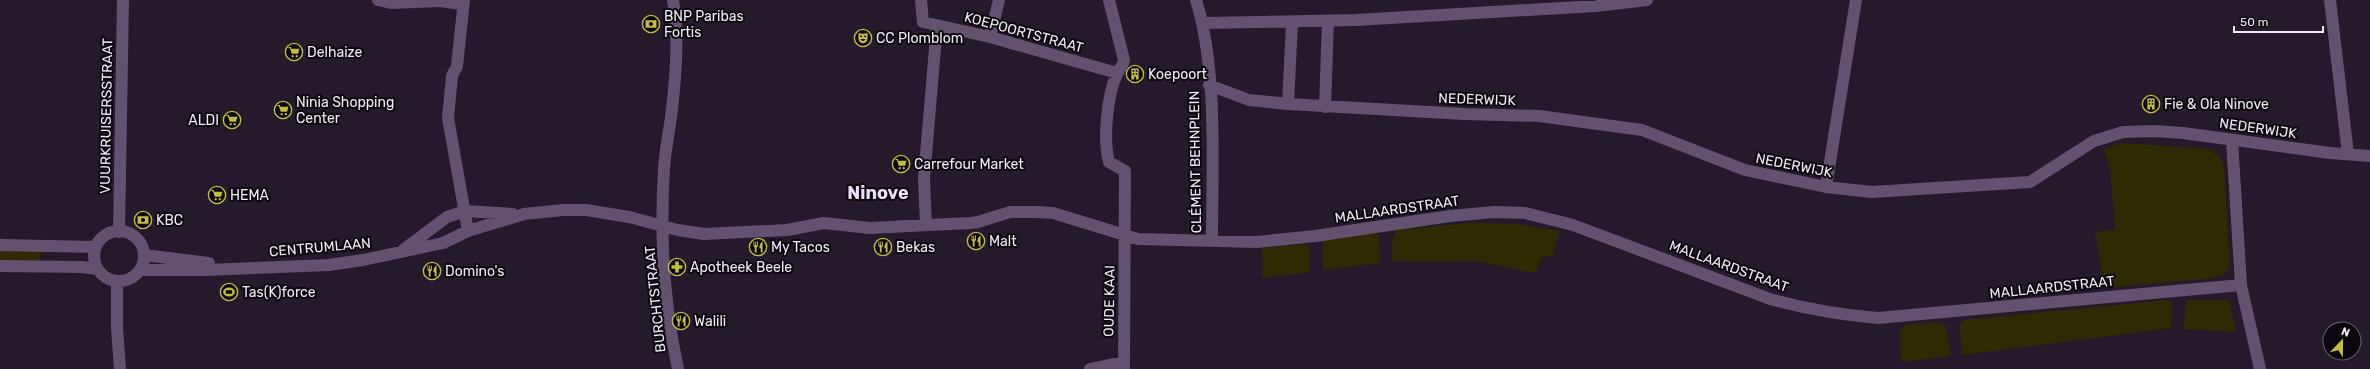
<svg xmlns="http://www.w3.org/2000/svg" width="2370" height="369" viewBox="0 0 2370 369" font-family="Rubik,sans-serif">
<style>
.green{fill:#2e2b03}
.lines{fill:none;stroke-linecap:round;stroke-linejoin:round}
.minor{stroke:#635170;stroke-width:12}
.labels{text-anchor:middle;stroke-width:4;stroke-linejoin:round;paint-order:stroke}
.poi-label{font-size:14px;fill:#f1eaf6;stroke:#0b070e;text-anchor:start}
.street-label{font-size:14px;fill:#f1eaf6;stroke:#0b070e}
.district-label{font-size:18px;font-weight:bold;fill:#ebdef6;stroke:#0b070e}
</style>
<rect width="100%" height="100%" fill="#241a2b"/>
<path class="green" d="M2122,143L2201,148C2213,150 2220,153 2224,166L2230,268L2223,275L2213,278L2104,288L2095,232L2115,229L2110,167L2103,149Z
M1469,223L1518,224L1560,231L1552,257L1543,255L1535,273L1477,261H1392V241L1396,230Z
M1376,233L1379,235L1380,263L1323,270V241Z
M1306,244L1310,248V272L1263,278L1262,248Z
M0,251H43L38,261L0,260Z
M2168,300L2172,303L2171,328L1962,355L1960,325L1964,320Z
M2186,300H2229L2236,332L2184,329Z
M1940,322L1946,327L1951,356L1901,362L1900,331L1905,325Z"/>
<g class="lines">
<path class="minor" d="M378,0L391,3L439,1L463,4
M464,0L457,66L452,76L448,118L468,231
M673,0C679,35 676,73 672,109C670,129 665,149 664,169C660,234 664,305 678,369
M921,0L923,22L990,37L1117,73
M1109,0L1124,60C1123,66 1119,69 1117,74C1107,95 1103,140 1109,162L1125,171L1124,369
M1196,0C1218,71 1212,165 1212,240
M2330,0L2348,154
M1203,23L1356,20L1596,6L1647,0
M990,37L999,0
M1209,85L1249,100L1288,104L1464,114L1539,116L1642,130L1745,170L1826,187L1872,192L2030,182L2094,141L2123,132L2154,131L2183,133L2330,153L2370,156
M1288,104L1292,23
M1325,107L1328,21
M1826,187L1856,0
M926,225L924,178L937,25
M94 256a25 25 0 1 1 50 0a25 25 0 1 1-50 0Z
M119,232L123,0
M0,245L96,247
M403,250L447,217L465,211L513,214
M144,255L209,263
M0,266L82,267L97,269
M140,270H206L329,265L363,260L443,243L468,231L524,214L563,210H586L629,217L678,230L704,234L787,230L824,223L869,228L970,223L978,222L1010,212H1037L1053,213L1138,239L1257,242L1315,236L1450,216L1494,212L1525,213L1573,225L1770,299C1806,309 1841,315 1878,318L2241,285L2232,140
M117,281V328L120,369
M2241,285L2260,369
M1090,369L1123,362"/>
</g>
<defs>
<symbol id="bank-ring" viewBox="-11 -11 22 22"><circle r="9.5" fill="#0b070e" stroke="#c4bc3e" stroke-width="1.5"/><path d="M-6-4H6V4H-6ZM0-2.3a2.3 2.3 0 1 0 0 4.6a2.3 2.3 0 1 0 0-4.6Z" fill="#c4bc3e"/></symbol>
<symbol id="theatre-ring" viewBox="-11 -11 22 22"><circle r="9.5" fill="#0b070e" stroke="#c4bc3e" stroke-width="1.5"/><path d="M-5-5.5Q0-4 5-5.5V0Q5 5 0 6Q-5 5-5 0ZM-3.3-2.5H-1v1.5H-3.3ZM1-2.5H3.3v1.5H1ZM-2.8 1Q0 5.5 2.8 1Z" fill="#c4bc3e"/></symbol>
<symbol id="supermarket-ring" viewBox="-11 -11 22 22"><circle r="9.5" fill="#0b070e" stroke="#c4bc3e" stroke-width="1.5"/><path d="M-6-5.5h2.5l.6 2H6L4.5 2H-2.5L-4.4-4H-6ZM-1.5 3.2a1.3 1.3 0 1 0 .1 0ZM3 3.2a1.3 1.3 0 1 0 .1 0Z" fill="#c4bc3e"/></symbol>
<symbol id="building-ring" viewBox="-11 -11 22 22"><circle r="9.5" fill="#0b070e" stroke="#c4bc3e" stroke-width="1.5"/><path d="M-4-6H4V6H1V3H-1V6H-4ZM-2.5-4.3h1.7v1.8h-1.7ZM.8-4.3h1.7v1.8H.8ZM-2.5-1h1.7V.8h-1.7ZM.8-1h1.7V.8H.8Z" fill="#c4bc3e"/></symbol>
<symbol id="restaurant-ring" viewBox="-11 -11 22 22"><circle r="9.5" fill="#0b070e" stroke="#c4bc3e" stroke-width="1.5"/><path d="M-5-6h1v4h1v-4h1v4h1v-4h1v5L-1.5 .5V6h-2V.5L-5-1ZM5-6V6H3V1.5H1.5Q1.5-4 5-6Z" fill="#c4bc3e"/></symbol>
<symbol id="pharmacy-ring" viewBox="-11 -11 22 22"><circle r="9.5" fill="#0b070e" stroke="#c4bc3e" stroke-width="1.5"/><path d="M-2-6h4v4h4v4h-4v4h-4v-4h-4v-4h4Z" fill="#c4bc3e"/></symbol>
<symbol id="stadium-ring" viewBox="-11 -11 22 22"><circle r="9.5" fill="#0b070e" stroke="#c4bc3e" stroke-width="1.5"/><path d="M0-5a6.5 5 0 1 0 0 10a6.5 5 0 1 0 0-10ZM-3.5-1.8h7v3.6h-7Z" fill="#c4bc3e"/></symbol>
</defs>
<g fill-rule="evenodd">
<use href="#bank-ring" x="641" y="14" width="20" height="20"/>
<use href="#theatre-ring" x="853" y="28" width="20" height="20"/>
<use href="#supermarket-ring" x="284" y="42" width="20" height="20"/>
<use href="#building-ring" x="1125" y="64" width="20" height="20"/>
<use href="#building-ring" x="2141" y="94" width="20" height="20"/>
<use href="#supermarket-ring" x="273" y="100" width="20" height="20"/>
<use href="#supermarket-ring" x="222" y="110" width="20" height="20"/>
<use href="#supermarket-ring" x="891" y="154" width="20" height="20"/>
<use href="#supermarket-ring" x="207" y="185" width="20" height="20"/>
<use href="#bank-ring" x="133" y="210" width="20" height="20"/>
<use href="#restaurant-ring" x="966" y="231" width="20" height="20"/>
<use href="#restaurant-ring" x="748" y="237" width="20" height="20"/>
<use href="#restaurant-ring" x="873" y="237" width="20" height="20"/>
<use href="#pharmacy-ring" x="667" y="257" width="20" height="20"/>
<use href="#restaurant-ring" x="422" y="261" width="20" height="20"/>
<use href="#stadium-ring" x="219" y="282" width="20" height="20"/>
<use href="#restaurant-ring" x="671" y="311" width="20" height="20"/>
</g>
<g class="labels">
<g class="poi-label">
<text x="664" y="21">BNP Paribas<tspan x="664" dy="16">Fortis</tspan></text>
<text x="876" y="43">CC Plomblom</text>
<text x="307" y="57">Delhaize</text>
<text x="1148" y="79">Koepoort</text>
<text x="296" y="107">Ninia Shopping<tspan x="296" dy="16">Center</tspan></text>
<text x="2164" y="109">Fie &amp; Ola Ninove</text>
<text x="219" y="125" text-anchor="end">ALDI</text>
<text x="914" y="169">Carrefour Market</text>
<text x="230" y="200">HEMA</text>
<text x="156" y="225">KBC</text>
<text x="989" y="246">Malt</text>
<text x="771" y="252">My Tacos</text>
<text x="896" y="252">Bekas</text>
<text x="690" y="272">Apotheek Beele</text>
<text x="445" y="276">Domino's</text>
<text x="242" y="297">Tas(K)force</text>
<text x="694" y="326">Walili</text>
</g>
<g class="street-label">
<text transform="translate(1024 32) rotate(15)" y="5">KOEPOORTSTRAAT</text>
<text transform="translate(1477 99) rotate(2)" y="5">NEDERWIJK</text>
<text transform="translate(106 116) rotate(-89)" y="5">VUURKRUISERSSTRAAT</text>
<text transform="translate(2258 128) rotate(8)" y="5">NEDERWIJK</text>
<text transform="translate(1195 162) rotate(-91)" y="5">CLÉMENT BEHNPLEIN</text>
<text transform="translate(1794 165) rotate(11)" y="5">NEDERWIJK</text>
<text transform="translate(1397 209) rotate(-8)" y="5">MALLAARDSTRAAT</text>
<text transform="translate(320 247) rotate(-5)" y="5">CENTRUMLAAN</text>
<text transform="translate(1729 266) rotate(20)" y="5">MALLAARDSTRAAT</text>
<text transform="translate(2052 287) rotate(-6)" y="5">MALLAARDSTRAAT</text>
<text transform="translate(655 299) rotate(-96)" y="5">BURCHTSTRAAT</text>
<text transform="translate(1109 301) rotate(-89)" y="5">OUDE KAAI</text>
</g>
<g class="district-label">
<text x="878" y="199">Ninove</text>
</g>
</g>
<g transform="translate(2342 341) rotate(22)"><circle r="19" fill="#0b070e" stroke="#67626b"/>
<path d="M0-3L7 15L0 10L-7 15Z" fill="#c4bc3e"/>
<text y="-6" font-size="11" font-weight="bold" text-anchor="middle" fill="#f1eaf6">N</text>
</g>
<path d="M2234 26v6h89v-6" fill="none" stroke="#f1eaf6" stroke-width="2"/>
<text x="2240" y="26" font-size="12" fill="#f1eaf6" stroke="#0b070e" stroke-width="3" paint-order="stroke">50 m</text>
</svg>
